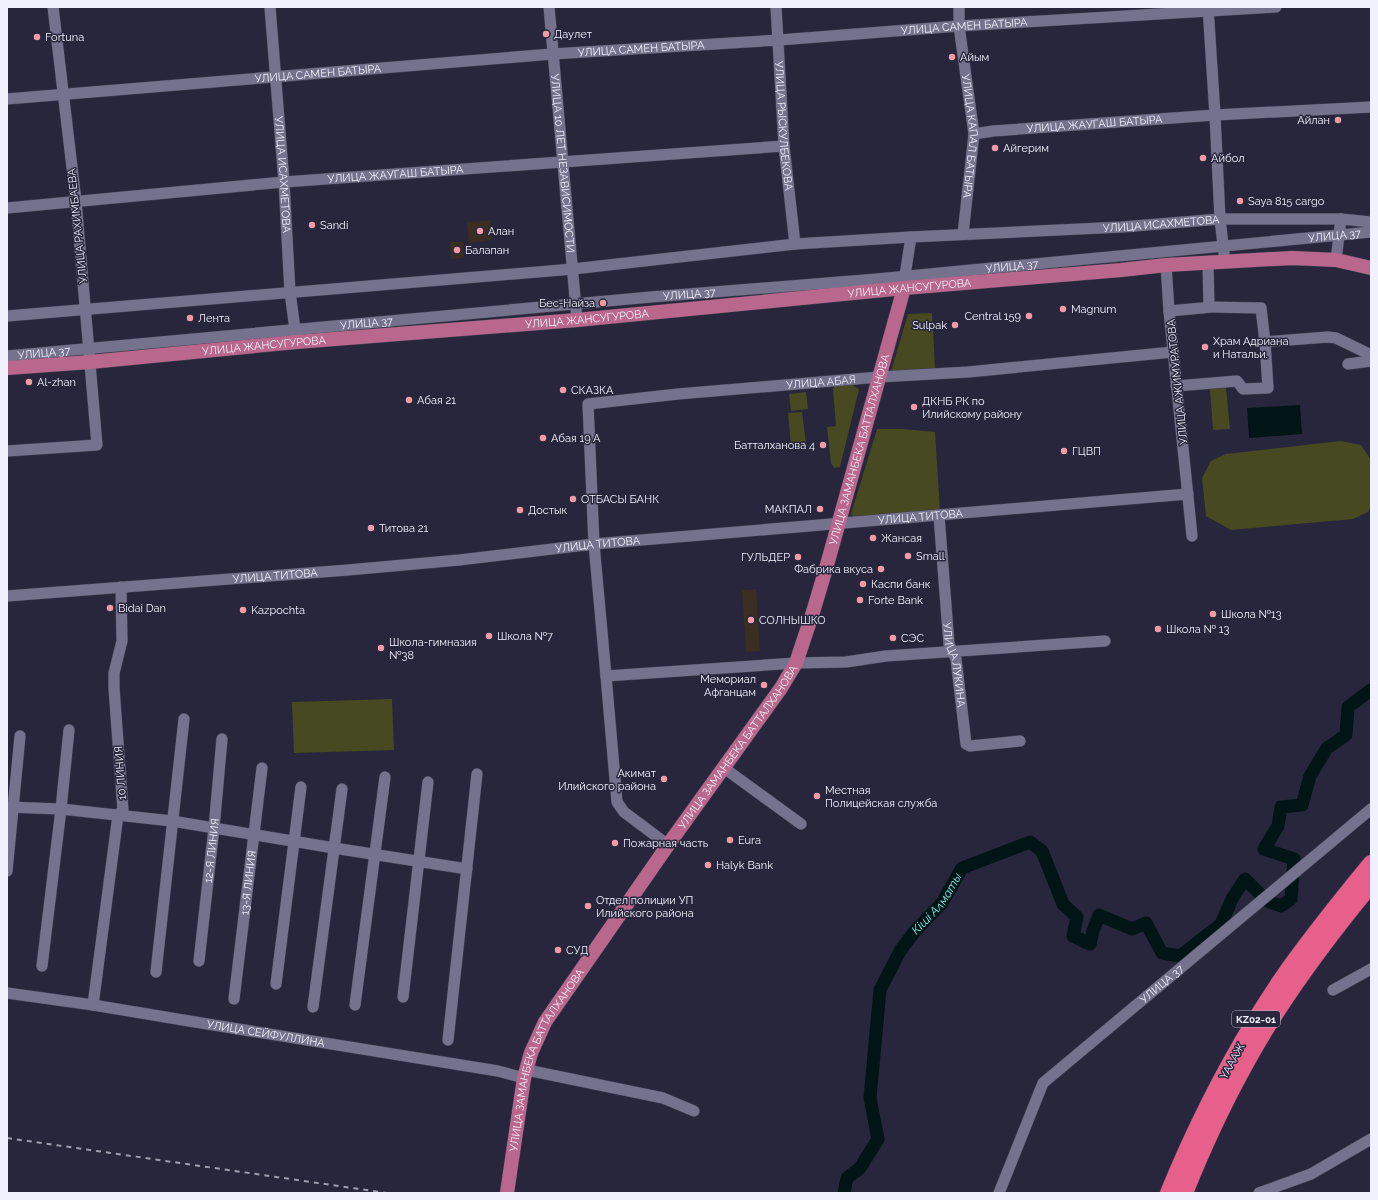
<svg xmlns="http://www.w3.org/2000/svg" width="1378" height="1200" viewBox="0 0 1378 1200" font-family="Raleway,sans-serif">
<style>
.education{fill:#3a2e20}
.green{fill:#474920}
.water{fill:#011516}
.lines{fill:none;stroke-linecap:round;stroke-linejoin:round}
.river{stroke:#011516;stroke-width:13}
.minor-casing{stroke:#424052;stroke-width:12}
.major-casing{stroke:#424052;stroke-width:15}
.highway-casing{stroke:#424052;stroke-width:17}
.minor{stroke:#74728d;stroke-width:11}
.major{stroke:#b9678c;stroke-width:14}
.highway{stroke:#e7608c;stroke-width:16}
.rail{stroke:#9f9eaf;stroke-width:2;stroke-dasharray:5 5;stroke-linecap:butt}
.poi-dot{fill:#f39aa7;stroke:#28263c;stroke-width:1.5}
.labels{text-anchor:middle;stroke-width:3;stroke-linejoin:round;paint-order:stroke}
.shield{fill:#28263c;stroke:#b5b3c3;stroke-width:1}
.shield-label{font-size:10px;font-weight:bold;fill:#f1f0fd}
.street-label{font-size:11px;fill:#f1f0fd;stroke:#28263c}
.poi-label{font-size:11px;fill:#f1f0fd;stroke:#28263c;text-anchor:start}
.water-label{font-size:12px;font-style:italic;fill:#7cecec;stroke:#28263c}
</style>
<rect width="100%" height="100%" fill="#28263c"/>
<path class="education" d="M490,220L492,240L469,243L467,222Z
M450,242H463L464,258L451,259Z
M756,589L760,651L746,652L742,590Z"/>
<path class="green" d="M932,313L935,368L891,371L908,314Z
M835,385H852L859,389L840,467L834,468L831,463L827,427L836,426L833,390Z
M1226,388L1230,429L1213,430L1210,389Z
M806,392L808,409L791,411L789,394Z
M802,412L806,444L791,446L788,413Z
M877,429H903L935,432L940,511L854,519L851,514Z
M1341,441L1361,445L1371,460V506L1368,512L1353,519L1231,530L1206,516L1202,478L1211,461L1226,454Z
M392,699L394,750L294,753L292,702Z"/>
<path class="water" d="M1300,405L1302,434L1249,438L1247,408Z"/>
<g class="lines">
<path class="river" id="s1" d="M844,1193L847,1178L860,1168L878,1139L870,1098L880,990L900,951L915,931L942,903L962,868L1030,842L1042,851L1063,904L1077,917L1073,936L1090,944L1093,931L1099,915L1132,929L1146,923L1162,953L1180,956L1221,924L1233,897L1245,879L1267,901L1281,906L1291,899L1294,859L1264,849L1278,826L1281,807L1302,805L1310,776L1327,748L1346,735L1348,707L1371,690"/>
<defs>
<g id="minor">
<path id="s2" d="M270,7L284,182L290,292L296,337"/>
<path id="s3" d="M549,7L577,320"/>
<path id="s4" d="M776,7L784,146L795,244"/>
<path id="s5" d="M959,7V26L974,134L963,234"/>
<path id="s6" d="M7,99L552,54L779,40L959,26L1276,7"/>
<path id="s7" d="M974,134L993,131L1215,115L1371,107"/>
<path id="s8" d="M7,208L284,182L784,146"/>
<path d="M1224,253L1220,219H1341L1371,222"/>
<path d="M1336,260L1341,219"/>
<path d="M1166,265L1169,311"/>
<path id="s9" d="M904,282L911,237L1122,227L1220,219L1215,115L1208,7"/>
<path d="M1209,307L1261,308L1265,342L1328,337L1336,338L1371,355"/>
<path d="M7,316L573,269L795,244L911,237"/>
<path id="s10" d="M7,356L651,297L877,279L1371,232"/>
<path d="M1348,364L1371,361"/>
<path d="M1176,386L1237,381L1243,389L1268,388L1265,342"/>
<path d="M7,451L97,445L76,201L53,7"/>
<path id="s11" d="M939,516L949,644L956,659L966,744L970,746L1020,741"/>
<path d="M1192,536L1169,311L1202,308L1209,307L1208,263"/>
<path id="s12" d="M7,596L348,570L459,560L594,544L1188,494"/>
<path id="s13" d="M1105,641L886,656L846,662L796,663L606,676L594,544L588,404L678,394L879,377L968,372L1173,352"/>
<path d="M606,676L617,802L624,812L668,845"/>
<path d="M724,768L801,824"/>
<path d="M7,807L61,809L172,821L334,848L467,869"/>
<path d="M7,871L20,736"/>
<path id="s14" d="M199,961L214,828L222,739"/>
<path d="M42,966L61,809L69,730"/>
<path d="M156,972L184,719"/>
<path d="M276,984L301,787"/>
<path d="M1333,990L1371,969"/>
<path id="s15" d="M7,993L93,1005L189,1021L498,1071L524,1078"/>
<path d="M403,997L428,782"/>
<path id="s16" d="M234,999L262,768"/>
<path d="M93,1005L118,815L123,810L114,688V673L122,641L121,587"/>
<path d="M355,1005L385,777"/>
<path d="M313,1007L342,789"/>
<path d="M448,1040L477,774"/>
<path d="M527,1070L663,1098L694,1111"/>
<path id="s17" d="M999,1193L1043,1083L1371,809"/>
<path d="M1259,1193L1311,1174L1371,1139"/>
</g>
<g id="major">
<path id="s18" d="M7,368L90,362L296,342L577,320L904,288L1121,270L1166,265L1292,258L1336,260L1371,268"/>
<path id="s19" d="M507,1193L524,1078L531,1053L545,1022L668,845L781,688L796,663L813,612L827,565L904,288"/>
</g>
<path id="highway" d="M1168,1193C1200,1115 1240,1038 1289,968C1315,932 1343,897 1371,863
M1185,1193C1202,1151 1221,1109 1243,1069C1278,1003 1324,942 1371,885"/>
</defs>
<use href="#minor" class="minor-casing"/>
<use href="#major" class="major-casing"/>
<use href="#highway" class="highway-casing"/>
<use href="#minor" class="minor"/>
<use href="#major" class="major"/>
<use href="#highway" class="highway"/>
<path class="rail" d="M7,1138L387,1193"/>
</g>
<g class="poi-dot">
<circle cx="546" cy="34" r="4"/>
<circle cx="37" cy="37" r="4"/>
<circle cx="952" cy="57" r="4"/>
<circle cx="1338" cy="120" r="4"/>
<circle cx="995" cy="148" r="4"/>
<circle cx="1203" cy="158" r="4"/>
<circle cx="1240" cy="201" r="4"/>
<circle cx="312" cy="225" r="4"/>
<circle cx="480" cy="231" r="4"/>
<circle cx="457" cy="250" r="4"/>
<circle cx="603" cy="303" r="4"/>
<circle cx="1063" cy="309" r="4"/>
<circle cx="1029" cy="316" r="4"/>
<circle cx="190" cy="318" r="4"/>
<circle cx="955" cy="325" r="4"/>
<circle cx="1205" cy="347" r="4"/>
<circle cx="29" cy="382" r="4"/>
<circle cx="563" cy="390" r="4"/>
<circle cx="409" cy="400" r="4"/>
<circle cx="914" cy="407" r="4"/>
<circle cx="543" cy="438" r="4"/>
<circle cx="823" cy="445" r="4"/>
<circle cx="1064" cy="451" r="4"/>
<circle cx="573" cy="499" r="4"/>
<circle cx="820" cy="509" r="4"/>
<circle cx="520" cy="510" r="4"/>
<circle cx="371" cy="528" r="4"/>
<circle cx="873" cy="538" r="4"/>
<circle cx="908" cy="556" r="4"/>
<circle cx="798" cy="557" r="4"/>
<circle cx="881" cy="569" r="4"/>
<circle cx="863" cy="584" r="4"/>
<circle cx="860" cy="600" r="4"/>
<circle cx="110" cy="608" r="4"/>
<circle cx="243" cy="610" r="4"/>
<circle cx="1213" cy="614" r="4"/>
<circle cx="751" cy="620" r="4"/>
<circle cx="1158" cy="629" r="4"/>
<circle cx="489" cy="636" r="4"/>
<circle cx="893" cy="638" r="4"/>
<circle cx="381" cy="648" r="4"/>
<circle cx="764" cy="685" r="4"/>
<circle cx="664" cy="779" r="4"/>
<circle cx="817" cy="796" r="4"/>
<circle cx="730" cy="840" r="4"/>
<circle cx="615" cy="843" r="4"/>
<circle cx="708" cy="865" r="4"/>
<circle cx="588" cy="906" r="4"/>
<circle cx="558" cy="950" r="4"/>
</g>
<g class="labels">
<rect class="shield" x="1232" y="1011" width="48" height="16" rx="3"/>
<g class="shield-label">
<text x="1256" y="1023">KZ02-01</text>
</g>
<g class="street-label">
<text dy="4" stroke="none"><textPath href="#s6" startOffset="960">УЛИЦА САМЕН БАТЫРА</textPath></text>
<text dy="4" stroke="none"><textPath href="#s6" startOffset="636">УЛИЦА САМЕН БАТЫРА</textPath></text>
<text dy="4" stroke="none"><textPath href="#s6" startOffset="312">УЛИЦА САМЕН БАТЫРА</textPath></text>
<text dy="4" stroke="none"><textPath href="#s7" startOffset="121">УЛИЦА ЖАУГАШ БАТЫРА</textPath></text>
<text dy="4" stroke="none"><textPath href="#s4" startOffset="119">УЛИЦА РЫСКУЛБЕКОВА</textPath></text>
<text dy="4" stroke="none"><textPath href="#s5" startOffset="130">УЛИЦА КАПАЛ БАТЫРА</textPath></text>
<text dy="4" stroke="none"><textPath href="#s3" startOffset="157">УЛИЦА 10 ЛЕТ НЕЗАВИСИМОСТИ</textPath></text>
<text dy="4" stroke="none"><textPath href="#s2" startOffset="168">УЛИЦА ИСАХМЕТОВА</textPath></text>
<text dy="4" stroke="none"><textPath href="#s8" startOffset="390">УЛИЦА ЖАУГАШ БАТЫРА</textPath></text>
<text dy="4" stroke="none"><textPath href="#s9" startOffset="296">УЛИЦА ИСАХМЕТОВА</textPath></text>
<text transform="translate(77 226) rotate(-96)" y="4">УЛИЦА РАХИМБАЕВА</text>
<text dy="4" stroke="none"><textPath href="#s10" startOffset="1333">УЛИЦА 37</textPath></text>
<text dy="4" stroke="none"><textPath href="#s10" startOffset="1009">УЛИЦА 37</textPath></text>
<text dy="4" stroke="none"><textPath href="#s18" startOffset="906">УЛИЦА ЖАНСУГУРОВА</textPath></text>
<text dy="4" stroke="none"><textPath href="#s10" startOffset="685">УЛИЦА 37</textPath></text>
<text dy="4" stroke="none"><textPath href="#s18" startOffset="582">УЛИЦА ЖАНСУГУРОВА</textPath></text>
<text dy="4" stroke="none"><textPath href="#s10" startOffset="361">УЛИЦА 37</textPath></text>
<text dy="4" stroke="none"><textPath href="#s18" startOffset="258">УЛИЦА ЖАНСУГУРОВА</textPath></text>
<text dy="4" stroke="none"><textPath href="#s10" startOffset="37">УЛИЦА 37</textPath></text>
<text dy="4" stroke="none"><textPath href="#s13" startOffset="1007">УЛИЦА АБАЯ</textPath></text>
<text transform="translate(1177 382) rotate(-96)" y="4">УЛИЦА АЖИМУРАТОВА</text>
<text dy="4" stroke="none"><textPath href="#s19" startOffset="837">УЛИЦА ЗАМАНБЕКА БАТТАЛХАНОВА</textPath></text>
<text dy="4" stroke="none"><textPath href="#s12" startOffset="917">УЛИЦА ТИТОВА</textPath></text>
<text dy="4" stroke="none"><textPath href="#s12" startOffset="593">УЛИЦА ТИТОВА</textPath></text>
<text dy="4" stroke="none"><textPath href="#s12" startOffset="269">УЛИЦА ТИТОВА</textPath></text>
<text dy="4" stroke="none"><textPath href="#s11" startOffset="150">УЛИЦА ЛУКИНА</textPath></text>
<text dy="4" stroke="none"><textPath href="#s19" startOffset="512">УЛИЦА ЗАМАНБЕКА БАТТАЛХАНОВА</textPath></text>
<text transform="translate(120 773) rotate(-94)" y="4">10 ЛИНИЯ</text>
<text dy="4" stroke="none"><textPath href="#s14" startOffset="111">12-Я ЛИНИЯ</textPath></text>
<text dy="4" stroke="none"><textPath href="#s16" startOffset="117">13-Я ЛИНИЯ</textPath></text>
<text dy="4" stroke="none"><textPath href="#s17" startOffset="273">УЛИЦА 37</textPath></text>
<text dy="4" stroke="none"><textPath href="#s15" startOffset="262">УЛИЦА СЕЙФУЛЛИНА</textPath></text>
<text dy="4" stroke="none"><textPath href="#s19" startOffset="141">УЛИЦА ЗАМАНБЕКА БАТТАЛХАНОВА</textPath></text>
<text transform="translate(1232 1061) rotate(-61)" y="4">ҮАААЖ</text>
</g>
<g class="poi-label">
<text x="554" y="38">Даулет</text>
<text x="45" y="41">Fortuna</text>
<text x="960" y="61">Айым</text>
<text x="1330" y="124" text-anchor="end">Айлан</text>
<text x="1003" y="152">Айгерим</text>
<text x="1211" y="162">Айбол</text>
<text x="1248" y="205">Saya 815 cargo</text>
<text x="320" y="229">Sandi</text>
<text x="488" y="235">Алан</text>
<text x="465" y="254">Балапан</text>
<text x="595" y="307" text-anchor="end">Бес-Найза</text>
<text x="1071" y="313">Magnum</text>
<text x="1021" y="320" text-anchor="end">Central 159</text>
<text x="198" y="322">Лента</text>
<text x="947" y="329" text-anchor="end">Sulpak</text>
<text x="1213" y="345">Храм Адриана<tspan x="1213" dy="13">и Натальи.</tspan></text>
<text x="37" y="386">Al-zhan</text>
<text x="571" y="394">СКАЗКА</text>
<text x="417" y="404">Абая 21</text>
<text x="922" y="405">ДКНБ РК по<tspan x="922" dy="13">Илийскому району</tspan></text>
<text x="551" y="442">Абая 19 А</text>
<text x="815" y="449" text-anchor="end">Батталханова 4</text>
<text x="1072" y="455">ГЦВП</text>
<text x="581" y="503">ОТБАСЫ БАНК</text>
<text x="812" y="513" text-anchor="end">МАКПАЛ</text>
<text x="528" y="514">Достык</text>
<text x="379" y="532">Титова 21</text>
<text x="881" y="542">Жансая</text>
<text x="916" y="560">Small</text>
<text x="790" y="561" text-anchor="end">ГУЛЬДЕР</text>
<text x="873" y="573" text-anchor="end">Фабрика вкуса</text>
<text x="871" y="588">Каспи банк</text>
<text x="868" y="604">Forte Bank</text>
<text x="118" y="612">Bidai Dan</text>
<text x="251" y="614">Kazpochta</text>
<text x="1221" y="618">Школа №13</text>
<text x="759" y="624">СОЛНЫШКО</text>
<text x="1166" y="633">Школа № 13</text>
<text x="497" y="640">Школа №7</text>
<text x="901" y="642">СЭС</text>
<text x="389" y="646">Школа-гимназия<tspan x="389" dy="13">№38</tspan></text>
<text x="756" y="683" text-anchor="end">Мемориал<tspan x="756" dy="13">Афганцам</tspan></text>
<text x="656" y="777" text-anchor="end">Акимат<tspan x="656" dy="13">Илийского района</tspan></text>
<text x="825" y="794">Местная<tspan x="825" dy="13">Полицейская служба</tspan></text>
<text x="738" y="844">Eura</text>
<text x="623" y="847">Пожарная часть</text>
<text x="716" y="869">Halyk Bank</text>
<text x="596" y="904">Отдел полиции УП<tspan x="596" dy="13">Илийского района</tspan></text>
<text x="566" y="954">СУД</text>
</g>
<g class="water-label">
<text dy="4" stroke="none"><textPath href="#s1" startOffset="320">Кіші Алматы</textPath></text>
</g>
</g>
<rect width="1378" height="1200" fill="none" stroke="#f1f0fd" stroke-width="16"/>
</svg>
